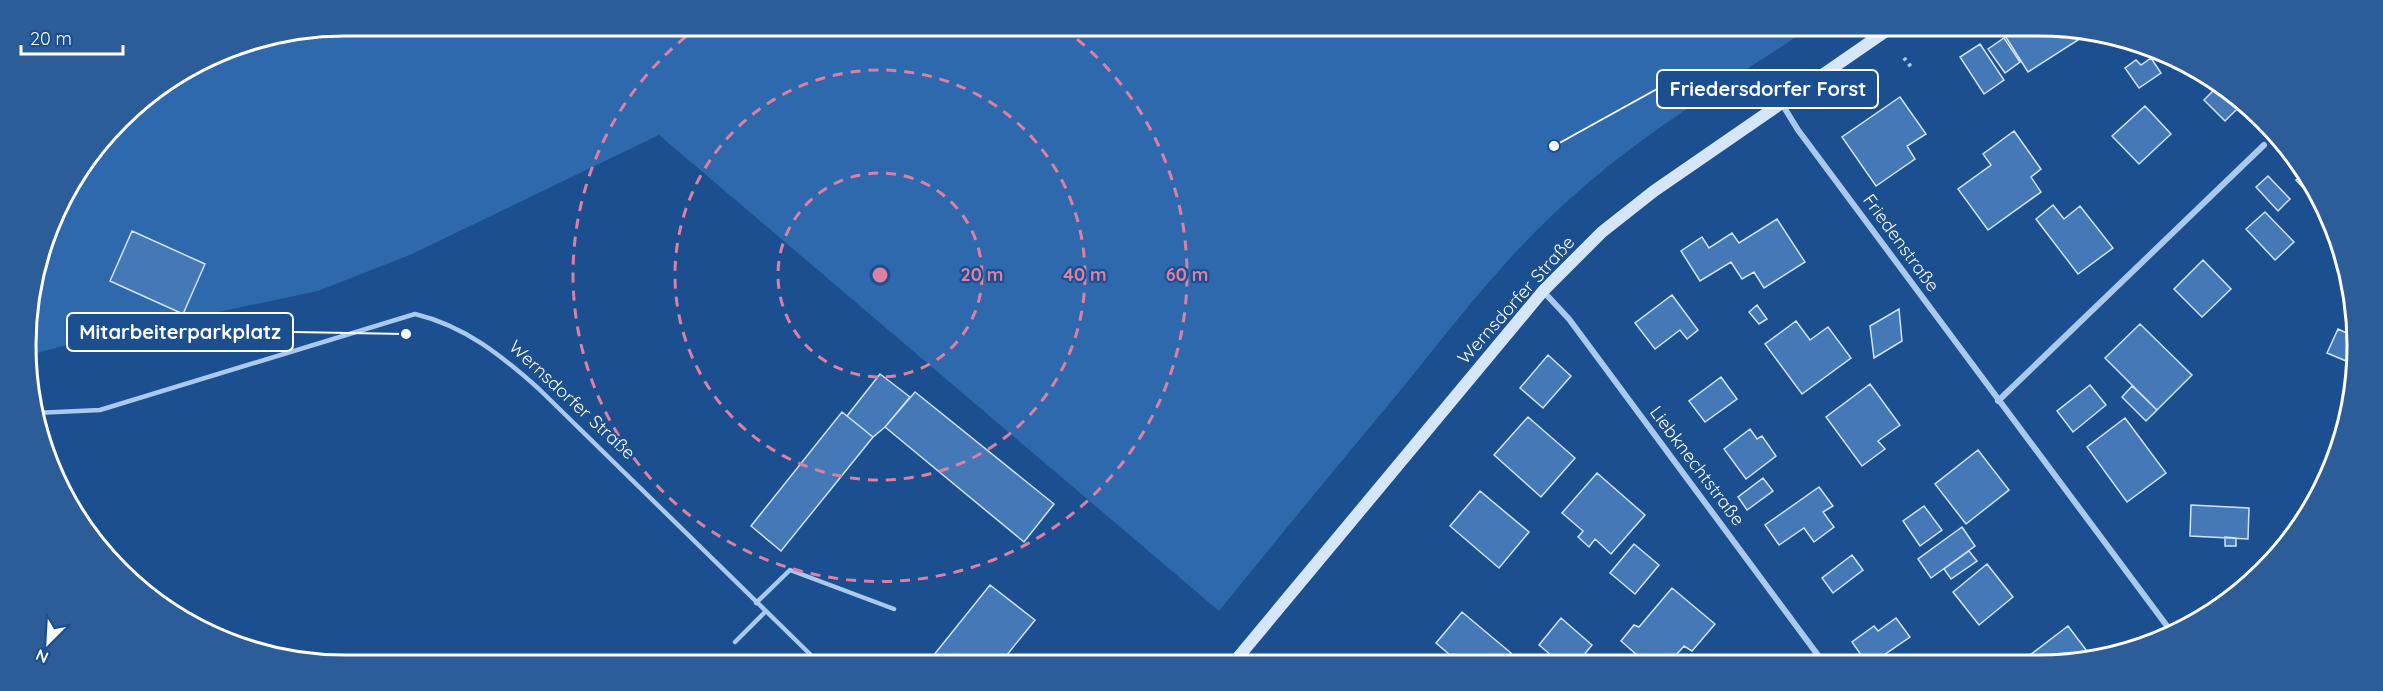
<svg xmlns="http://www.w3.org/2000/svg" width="2383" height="691" viewBox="0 0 2383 691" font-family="Quicksand,sans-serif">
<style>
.green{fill:#2e69ad}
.building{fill:#4478b7;stroke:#cfe3fa;stroke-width:1.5}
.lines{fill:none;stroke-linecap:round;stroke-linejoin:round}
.path{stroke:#a9c9ee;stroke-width:4;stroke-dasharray:3 4.5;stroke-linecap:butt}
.lane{stroke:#a9c9ee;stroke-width:4.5}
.street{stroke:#a9c9ee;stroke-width:6}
.secondary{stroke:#d6e6fa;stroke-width:12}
.ring{fill:none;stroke:#dd80a5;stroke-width:3;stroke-dasharray:10 8}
.labels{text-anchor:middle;stroke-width:4.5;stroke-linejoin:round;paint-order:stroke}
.street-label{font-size:18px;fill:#fff;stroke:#1b4f8f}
.rim{fill:none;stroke:#fff;stroke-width:3}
.centre{fill:#dd80a5;stroke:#1b4f8f;stroke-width:3}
.ring-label{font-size:18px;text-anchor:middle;font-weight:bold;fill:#dd80a5;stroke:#1b4f8f;stroke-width:4.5;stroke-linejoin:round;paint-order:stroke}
.leader{fill:none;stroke:#fff;stroke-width:2}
.callout-dot{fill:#fff;stroke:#1b4f8f;stroke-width:2}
.callout{fill:#1b4f8f;stroke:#fff;stroke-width:2}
.callout-label{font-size:20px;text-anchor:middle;font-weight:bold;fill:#fff}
</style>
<rect width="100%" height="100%" fill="#1b4f8f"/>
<path class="green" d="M345,26L1805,31C1729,82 1648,130 1579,191C1514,246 1462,314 1409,380C1345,457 1281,534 1219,611L659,135L412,254L318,291L90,339L29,355L26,324L59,204L134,105L223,50Z"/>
<path class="building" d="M2002,31H2073L2078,40L2028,72Z
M2004,38L2020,62L2005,73L1988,49Z
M1980,44L2004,80L1984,94L1960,57Z
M2151,58L2161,73L2139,88L2125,68L2136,60L2141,65Z
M2220,84L2241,105L2225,121L2204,100Z
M1900,97L1926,134L1907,146L1915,159L1876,186L1842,137Z
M2145,106L2171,134L2139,164L2112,136Z
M2014,131L2041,169L2031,177L2041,192L1988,230L1958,189L1991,165L1983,154Z
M2305,172L2318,204L2296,180Z
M2268,176L2290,199L2278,211L2256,187Z
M2053,205L2064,219L2080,206L2113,248L2078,274L2036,219Z
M2265,212L2294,242L2275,260L2246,229Z
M1777,219L1805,262L1764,288L1754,272L1742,279L1731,262L1700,281L1681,251L1702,237L1709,248L1732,233L1739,243Z
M132,231L205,264L183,314L110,281Z
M2203,260L2231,289L2202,317L2174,289Z
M1672,295L1698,330L1687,339L1680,330L1655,349L1635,323Z
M1757,305L1767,319L1759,324L1749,312Z
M1899,309L1902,341L1874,358L1870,326Z
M1796,321L1810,340L1828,327L1851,358L1802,394L1765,344Z
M2140,324L2192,375L2157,410L2105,358Z
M2338,329L2351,335V363L2327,353Z
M1548,355L1571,376L1543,408L1520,388Z
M880,374L910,397L885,427L873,437L847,416Z
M1721,377L1737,399L1705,422L1689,401Z
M1870,384L1900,425L1878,441L1885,449L1862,466L1826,417Z
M2090,385L2106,405L2073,432L2057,411Z
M2132,386L2157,410L2146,421L2122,397Z
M915,392L1054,504L1024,542L885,427Z
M842,412L873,437L781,551L751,526Z
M1528,417L1575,458L1541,497L1494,455Z
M2125,418L2166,473L2127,502L2087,447Z
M1750,429L1757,439L1762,436L1776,456L1746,479L1724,449Z
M1978,450L2009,490L1966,524L1935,484Z
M1597,473L1645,515L1611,554L1595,539L1589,547L1578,537L1583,531L1562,513Z
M1763,478L1773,491L1747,510L1738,497Z
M1819,487L1833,506L1823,512L1834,527L1814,542L1804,528L1779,545L1765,525Z
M1480,491L1529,532L1499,568L1450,526Z
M2191,505L2249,508L2248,539L2190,536Z
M1924,506L1942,530L1920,546L1903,521Z
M1962,527L1975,546L1931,578L1918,559Z
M2225,537L2236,538V546H2225Z
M1634,544L1659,565L1635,594L1610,573Z
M1969,551L1977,561L1951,579L1944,569Z
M1852,555L1863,570L1833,593L1822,578Z
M2274,557L2264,572L2252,580L2248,575Z
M1987,564L2013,597L1979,625L1953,592Z
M990,585L1035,620L1002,661H929Z
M1672,588L1715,624L1692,651L1684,646L1670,662H1645L1621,641L1634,625L1639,627Z
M1462,612L1511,653L1503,662H1458L1436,643Z
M1561,618L1592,645L1578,662H1559L1539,645Z
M1896,618L1910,637L1884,655L1888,661L1886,662H1866L1852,642L1874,626L1878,631Z
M2068,626L2093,659L2079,663H2036L2030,655Z"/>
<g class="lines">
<path class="path" d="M1904,58L1912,68"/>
<path class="lane" d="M35,413L100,410L415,314C465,326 502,356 539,389L816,660
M756,603L790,570L894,609
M735,642L765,612"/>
<path class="street" d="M1782,104L1798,130L2173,634
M1543,291L1569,319L1823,662
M1998,401L2264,145"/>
<path class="secondary" d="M1235,661L1543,291L1602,232L1654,191L1886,31"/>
</g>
<g class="ring">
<circle cx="880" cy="275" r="102"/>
<circle cx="880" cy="275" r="205"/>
<path d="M1063 28A307 307 0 1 1 697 28"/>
</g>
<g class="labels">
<g class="street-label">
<text transform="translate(1901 243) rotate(54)" y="6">Friedenstraße</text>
<text transform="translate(1516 300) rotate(-48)" y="6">Wernsdorfer Straße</text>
<text transform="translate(572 400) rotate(43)" y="6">Wernsdorfer Straße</text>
<text transform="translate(1697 466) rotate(53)" y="6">Liebknechtstraße</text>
</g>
</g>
<path d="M0 0H2383V691H0ZM345 36H2038A309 309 0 0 1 2347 345V346A309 309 0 0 1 2038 655H345A309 309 0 0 1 36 346V345A309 309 0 0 1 345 36Z" fill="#2d5d98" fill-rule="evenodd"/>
<path class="rim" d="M345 36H2038A309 309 0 0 1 2347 345V346A309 309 0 0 1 2038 655H345A309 309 0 0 1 36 346V345A309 309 0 0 1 345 36Z"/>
<circle cx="880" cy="275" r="9" class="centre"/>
<g class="ring-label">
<text x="982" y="281">20 m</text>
<text x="1085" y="281">40 m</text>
<text x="1187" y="281">60 m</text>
</g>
<path class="leader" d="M1554 146L1657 89M406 334L293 332"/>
<g class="callout-dot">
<circle cx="1554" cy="146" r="6"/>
<circle cx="406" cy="334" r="6"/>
</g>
<g class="callout">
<rect x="1657" y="70" width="221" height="38" rx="6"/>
<rect x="67" y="313" width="226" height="38" rx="6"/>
</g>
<g class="callout-label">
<text x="1768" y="96">Friedersdorfer Forst</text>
<text x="180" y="339">Mitarbeiterparkplatz</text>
</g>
<g transform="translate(48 643) rotate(204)" stroke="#1b4f8f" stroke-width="4.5" paint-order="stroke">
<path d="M0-4.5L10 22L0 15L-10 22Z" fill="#ffffff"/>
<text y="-9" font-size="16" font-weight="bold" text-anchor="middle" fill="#ffffff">N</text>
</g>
<path d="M21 45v9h102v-9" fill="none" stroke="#ffffff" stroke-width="3"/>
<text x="30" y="45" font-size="18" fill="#ffffff" stroke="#1b4f8f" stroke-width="4.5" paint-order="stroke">20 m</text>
</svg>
